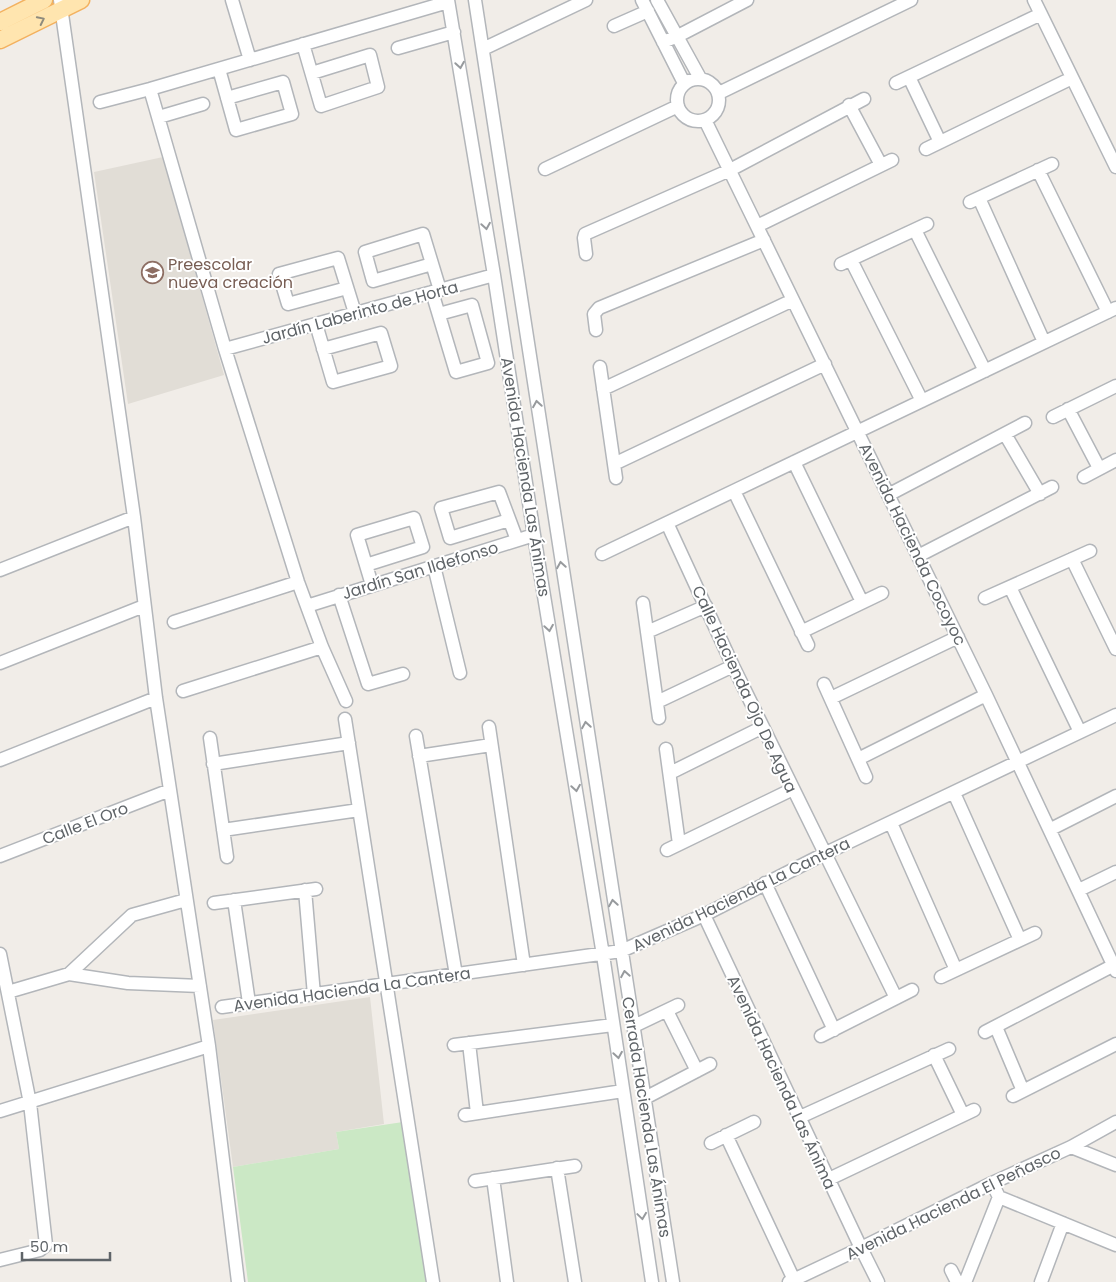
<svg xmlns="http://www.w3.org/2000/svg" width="1116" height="1282" viewBox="0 0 1116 1282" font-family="Poppins,sans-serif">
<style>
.education{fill:#e1ddd6}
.green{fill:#cbe8c5}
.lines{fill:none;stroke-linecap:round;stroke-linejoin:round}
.minor-casing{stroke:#b3b6ba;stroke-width:15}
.major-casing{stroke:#f3b15f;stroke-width:19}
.minor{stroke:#fff;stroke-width:12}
.major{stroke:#ffe5af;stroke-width:16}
.oneway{stroke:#8f8b7d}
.oneway2{stroke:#979a9d}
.labels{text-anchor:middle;stroke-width:4;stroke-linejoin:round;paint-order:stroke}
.education-label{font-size:16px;fill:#785e54;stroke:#fff;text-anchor:start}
.street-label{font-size:16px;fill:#5f6468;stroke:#fff}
</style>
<rect width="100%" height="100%" fill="#f1ede8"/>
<path class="education" d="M163,157L224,375L128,404L94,172Z
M370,997L384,1124L336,1132L339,1149L233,1167L213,1020Z"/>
<path class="green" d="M403,1122L429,1282H248L233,1167L339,1149L336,1132Z"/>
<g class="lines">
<defs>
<path id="minor" d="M60,0L134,517L156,698L209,1046L238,1282
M232,0L250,60
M448,0L494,275L534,535L603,955L652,1282
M475,0L673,1282
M642,0L684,83
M657,0L700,78
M1034,0L1116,167
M614,26L648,11
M663,42L676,37L747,0
M303,44L321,106L378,87L370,55L312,73
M398,48L454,32
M483,49L586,0
M219,69L236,130L292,114L283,82L227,98
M909,77L940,142
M677 100a21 21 0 1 1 42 0a21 21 0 1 1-42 0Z
M896,83L1041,14
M150,89L225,349L298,582L322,647L346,701
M719,93L911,0
M100,102L150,89L448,2
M849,105L881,165
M159,117L203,104
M705,120L986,695L1116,971
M926,149L1072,78
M545,169L678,106
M1038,170L1108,312
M979,198L1044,342
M970,202L1052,164
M757,226L892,160
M915,230L985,371
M586,254L584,238L585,234L730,170L864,99
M851,260L922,401
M432,264L373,281L365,252L423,234L440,290
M841,264L927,224
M347,288L288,304L279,274L338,258L355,313
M432,292L456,372L488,363L472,305L439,314
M316,324L333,382L391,366L381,333L323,349
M596,330L594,314L599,308L764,240
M225,349L494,275
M600,367L616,478
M603,389L793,300
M1068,409L1099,468
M1053,417L1116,386
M1005,434L1040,494
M794,462L862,602
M614,464L825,364
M1084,477L1116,460
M734,491L808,645
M888,495L1025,423
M509,520L450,538L441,508L499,492L517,540
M667,523L733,666L896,998
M602,554L1116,308
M918,556L1052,487
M1072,559L1116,649
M366,565L423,547L414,518L357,535L372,585
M434,566L460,673
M0,570L134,517
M1010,587L1080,732
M339,595L368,684L403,674
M985,598L1090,551
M643,603L659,718
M307,606L534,535
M174,622L298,582
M647,632L706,606
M801,632L882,593
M0,663L144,606
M824,684L866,777
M183,691L322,647
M831,698L958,637
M657,702L733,666
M345,719L433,1282
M489,727L524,965
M416,736L456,975
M210,738L227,857
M666,749L679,844
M419,756L491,745
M858,759L986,695
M0,760L156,698
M213,764L349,743
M670,773L763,727
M954,793L1020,940
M891,823L956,970
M1051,829L1116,796
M223,830L359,810
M667,850L793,789
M0,856L170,790
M765,883L834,1030
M305,890L314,995
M1079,890L1116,872
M234,900L249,1003
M214,903L316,889
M704,915L861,1248L878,1282
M0,954L30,1103L46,1245L40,1250L0,1260
M69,974L128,983L200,986
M941,977L1035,933
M8,992L69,974L132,915L186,900
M222,1007L621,951L704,915L826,853L1116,715
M667,1011L697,1071
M634,1026L678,1005
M996,1027L1023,1091
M985,1032L1114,965
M821,1036L912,990
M469,1043L477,1113
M454,1045L613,1025
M934,1055L963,1115
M1013,1096L1116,1044
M645,1098L710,1064
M0,1111L209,1046
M465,1115L623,1091
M800,1117L949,1049
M726,1135L794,1280
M711,1143L754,1122
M1071,1147L1116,1165
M557,1168L575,1282
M493,1178L507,1282
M829,1179L974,1110
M475,1181L575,1166
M992,1183L999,1197L1116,1245
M951,1270L957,1282
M789,1282L861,1248L992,1183L1071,1147L1116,1122
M962,1282L966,1280L999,1197
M1041,1282L1063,1223"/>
<path id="major" d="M0,22L44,0
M0,40L81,0"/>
</defs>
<use href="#minor" class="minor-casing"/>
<use href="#major" class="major-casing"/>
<use href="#minor" class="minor"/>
<use href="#major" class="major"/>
</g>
<defs><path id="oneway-chevron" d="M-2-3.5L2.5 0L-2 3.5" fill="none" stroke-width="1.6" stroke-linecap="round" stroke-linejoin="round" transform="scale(1.25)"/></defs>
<use class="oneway" href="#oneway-chevron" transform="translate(41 20) rotate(-26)"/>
<g class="oneway2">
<use href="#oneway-chevron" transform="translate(460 65) rotate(81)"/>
<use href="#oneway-chevron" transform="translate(486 226) rotate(81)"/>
<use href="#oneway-chevron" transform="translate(537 404) rotate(-99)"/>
<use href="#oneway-chevron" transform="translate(561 565) rotate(-99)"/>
<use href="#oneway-chevron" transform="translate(549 628) rotate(81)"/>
<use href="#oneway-chevron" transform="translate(586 725) rotate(-99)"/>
<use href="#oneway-chevron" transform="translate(576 788) rotate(81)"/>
<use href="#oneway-chevron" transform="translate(613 903) rotate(-99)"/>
<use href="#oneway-chevron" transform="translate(625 974) rotate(-100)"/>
<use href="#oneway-chevron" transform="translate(618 1055) rotate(81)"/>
<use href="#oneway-chevron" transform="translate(642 1216) rotate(82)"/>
</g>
<defs>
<symbol id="school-ring" viewBox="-11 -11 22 22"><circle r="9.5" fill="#fff" stroke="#8d6e63" stroke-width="1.5"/><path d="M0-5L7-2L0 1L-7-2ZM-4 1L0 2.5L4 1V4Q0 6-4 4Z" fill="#8d6e63"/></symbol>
</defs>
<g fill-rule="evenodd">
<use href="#school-ring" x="140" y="260" width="25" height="25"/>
</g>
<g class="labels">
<g class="education-label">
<text x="168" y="270">Preescolar<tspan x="168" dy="18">nueva creación</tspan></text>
</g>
<g class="street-label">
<text transform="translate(360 312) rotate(-15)" y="6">Jardín Laberinto de Horta</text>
<text transform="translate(526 477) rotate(81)" y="6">Avenida Hacienda Las Ánimas</text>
<text transform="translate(913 544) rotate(64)" y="6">Avenida Hacienda Cocoyoc</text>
<text transform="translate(420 570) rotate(-17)" y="6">Jardín San Ildefonso</text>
<text transform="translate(745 689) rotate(65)" y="6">Calle Hacienda Ojo De Agua</text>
<text transform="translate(85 823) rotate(-21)" y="6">Calle El Oro</text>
<text transform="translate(741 894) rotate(-26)" y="6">Avenida Hacienda La Cantera</text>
<text transform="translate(352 989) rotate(-8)" y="6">Avenida Hacienda La Cantera</text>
<text transform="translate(782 1082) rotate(65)" y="6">Avenida Hacienda Las Ánima</text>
<text transform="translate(647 1117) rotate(81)" y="6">Cerrada Hacienda Las Ánimas</text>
<text transform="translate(953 1203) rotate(-26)" y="6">Avenida Hacienda El Peñasco</text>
</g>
</g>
<path d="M22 1252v8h88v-8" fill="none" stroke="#5f6468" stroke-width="2.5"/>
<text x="30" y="1252" font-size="15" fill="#5f6468" stroke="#ffffff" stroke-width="4" paint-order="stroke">50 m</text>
</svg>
